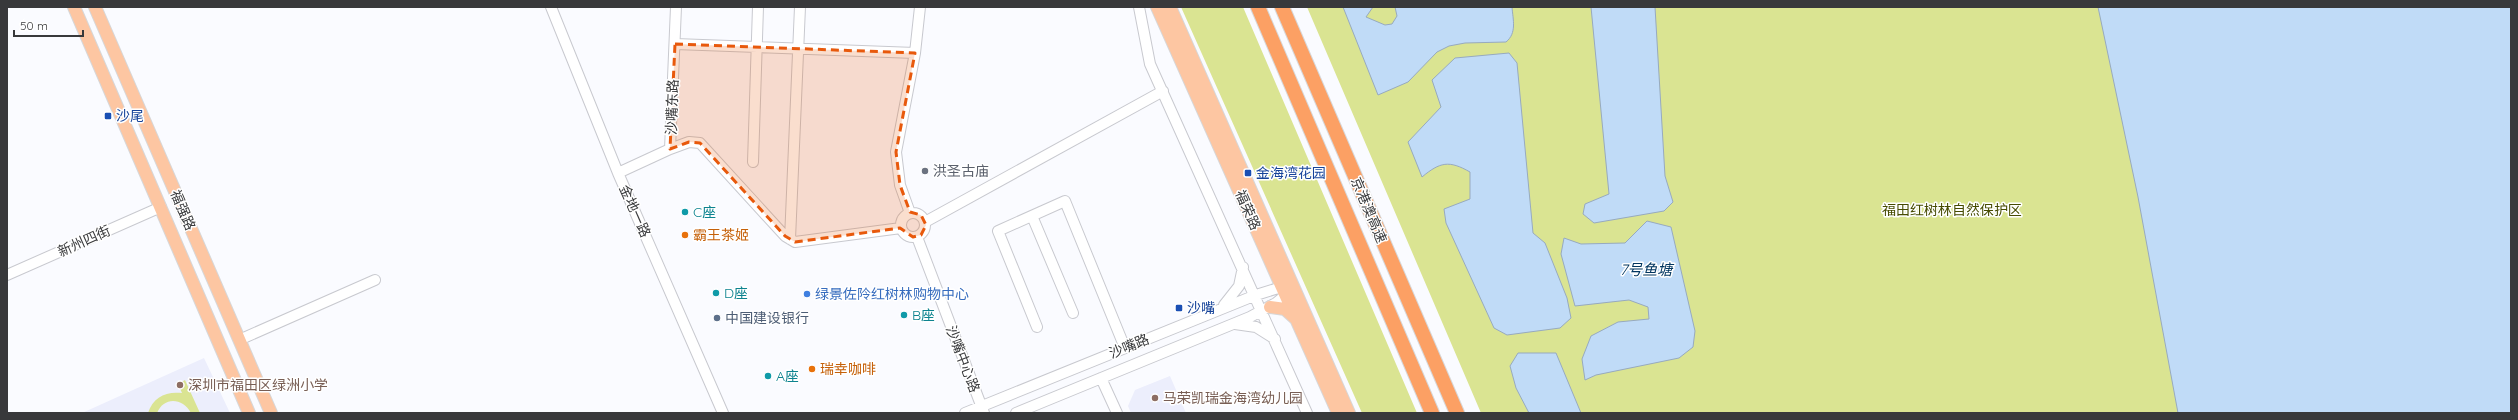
<svg xmlns="http://www.w3.org/2000/svg" width="2518" height="420" viewBox="0 0 2518 420" font-family="Quicksand,'Noto Sans SC',sans-serif">
<style>
.built{fill:#eceefc}
.green{fill:#dae492}
.water{fill:#c0dbf7;stroke:#97aabf}
.lines{fill:none;stroke-linecap:round;stroke-linejoin:round}
.minor-casing{stroke:#c8c9cf;stroke-width:12}
.major-casing{stroke:#d7d7d8;stroke-width:14}
.highway-casing{stroke:#d7d7d8;stroke-width:16}
.minor{stroke:#fff;stroke-width:10}
.major{stroke:#fdc6a2;stroke-width:12}
.highway{stroke:#fca064;stroke-width:14}
.marked{fill:#e8590c;fill-opacity:0.2;stroke:#e8590c;stroke-width:3;stroke-dasharray:8 5;stroke-linejoin:round}
.transit-dot{fill:#1a4fb4;stroke:#fff;stroke-width:1.5}
.worship-dot{fill:#6b7280;stroke:#fff;stroke-width:1.5}
.culture-dot{fill:#0f9aa8;stroke:#fff;stroke-width:1.5}
.food-dot{fill:#e8710a;stroke:#fff;stroke-width:1.5}
.shop-dot{fill:#3f7fe0;stroke:#fff;stroke-width:1.5}
.service-dot{fill:#5c6f8a;stroke:#fff;stroke-width:1.5}
.education-dot{fill:#8d6e63;stroke:#fff;stroke-width:1.5}
.labels{text-anchor:middle;stroke-width:3;stroke-linejoin:round;paint-order:stroke}
.street-label{font-size:14px;fill:#38393b;stroke:#fff}
.transit-label{font-size:14px;fill:#164399;stroke:#fff;text-anchor:start}
.worship-label{font-size:14px;fill:#5b616d;stroke:#fff;text-anchor:start}
.park-label{font-size:14px;fill:#464b00;stroke:#fff}
.culture-label{font-size:14px;fill:#0d838f;stroke:#fff;text-anchor:start}
.food-label{font-size:14px;fill:#c56008;stroke:#fff;text-anchor:start}
.shop-label{font-size:14px;fill:#366cbe;stroke:#fff;text-anchor:start}
.service-label{font-size:14px;fill:#4e5e75;stroke:#fff;text-anchor:start}
.education-label{font-size:14px;fill:#785e54;stroke:#fff;text-anchor:start}
.water-label{font-size:15px;font-style:italic;fill:#023660;stroke:#fff}
</style>
<rect width="100%" height="100%" fill="#fafbff"/>
<path class="built" d="M204,358L230,413H82Z
M1170,376L1186,413H1131L1128,406L1135,390Z"/>
<path class="green" d="M1181,7H1243L1417,413H1362Z
M1307,7H2511V413H1481Z
M185,380L200,413H191C183,398 164,396 157,413H148C153,397 166,391 182,393L178,384Z"/>
<path class="water" d="M1343,7H1373L1366,17L1385,25L1392,24L1397,16L1395,7H1512C1513,20 1517,33 1506,42L1465,43L1449,46L1437,52L1408,82L1378,95Z
M1591,7H1655L1665,176L1673,202L1664,211L1594,223L1583,214L1585,204L1609,194Z
M2098,7H2511V413H2178L2138,197Z
M1509,53L1517,63L1533,233L1545,243L1567,298L1571,318L1560,328L1507,335L1494,328L1446,223L1444,209L1470,199V172C1449,160 1440,162 1422,177L1408,142L1441,107L1432,80L1455,58Z
M1647,221L1671,227L1695,331L1693,347L1679,358L1596,375L1585,380L1582,359L1591,336L1618,322L1649,319L1648,307L1629,300L1575,306L1561,254L1564,238L1581,244L1625,243Z
M1518,353H1556L1581,413H1529L1516,388L1510,366Z"/>
<g class="lines">
<defs>
<path id="minor" d="M551,7L618,173L723,413
M1139,7L1150,64L1307,413
M675,44L915,53
M670,149L689,142L700,143L785,236L795,242L901,228
M753,162L758,7
M618,173L670,149L676,7
M901 225a12 12 0 1 1 24 0a12 12 0 1 1-24 0Z
M910,213L900,185L896,152L915,53L920,7
M1032,216L1073,313
M925,222L1163,91
M917,237L984,413
M790,239L800,7
M7,275L161,207
M1224,305L1239,286L1243,267
M1235,324L1256,327L1275,339
M1037,327L998,231L1065,201L1125,348
M239,340L375,280
M1101,378L1117,413
M965,413L1256,295L1288,285
M1016,413L1250,317L1276,303L1291,291"/>
<path id="major" d="M74,7L249,413
M95,7L271,413
M1157,7L1338,413
M1170,7L1349,413
M1270,307L1285,309L1296,319"/>
<path id="highway" d="M1258,7L1432,413
M1282,7L1457,413"/>
</defs>
<use href="#minor" class="minor-casing"/>
<use href="#major" class="major-casing"/>
<use href="#highway" class="highway-casing"/>
<use href="#minor" class="minor"/>
<use href="#major" class="major"/>
<use href="#highway" class="highway"/>
</g>
<path class="marked" d="M675,44L915,53L896,152L900,185L910,212L921,215L926,225L921,235L913,237L900,228L795,242L785,236L700,143L689,142L670,149Z"/>
<g class="transit-dot">
<rect x="104" y="112" width="8" height="8" rx="2"/>
<rect x="1244" y="169" width="8" height="8" rx="2"/>
<rect x="1175" y="304" width="8" height="8" rx="2"/>
</g>
<circle class="worship-dot" cx="925" cy="171" r="4"/>
<g class="culture-dot">
<circle cx="685" cy="212" r="4"/>
<circle cx="716" cy="293" r="4"/>
<circle cx="904" cy="315" r="4"/>
<circle cx="768" cy="376" r="4"/>
</g>
<g class="food-dot">
<circle cx="685" cy="235" r="4"/>
<circle cx="812" cy="369" r="4"/>
</g>
<circle class="shop-dot" cx="807" cy="294" r="4"/>
<circle class="service-dot" cx="717" cy="318" r="4"/>
<g class="education-dot">
<circle cx="180" cy="385" r="4"/>
<circle cx="1155" cy="398" r="4"/>
</g>
<g class="labels">
<g class="street-label">
<text transform="translate(672 107) rotate(-88)" y="5">沙嘴东路</text>
<text transform="translate(183 210) rotate(67)" y="5">福强路</text>
<text transform="translate(1248 210) rotate(66)" y="5">福荣路</text>
<text transform="translate(1369 210) rotate(67)" y="5">京港澳高速</text>
<text transform="translate(635 211) rotate(66)" y="5">金地一路</text>
<text transform="translate(84 241) rotate(-24)" y="5">新州四街</text>
<text transform="translate(1129 346) rotate(-22)" y="5">沙嘴路</text>
<text transform="translate(963 359) rotate(69)" y="5">沙嘴中心路</text>
</g>
<g class="transit-label">
<text x="116" y="121">沙尾</text>
<text x="1256" y="178">金海湾花园</text>
<text x="1187" y="313">沙嘴</text>
</g>
<g class="worship-label">
<text x="933" y="176">洪圣古庙</text>
</g>
<g class="park-label">
<text x="1952" y="215">福田红树林自然保护区</text>
</g>
<g class="culture-label">
<text x="693" y="217">C座</text>
<text x="724" y="298">D座</text>
<text x="912" y="320">B座</text>
<text x="776" y="381">A座</text>
</g>
<g class="food-label">
<text x="693" y="240">霸王茶姬</text>
<text x="820" y="374">瑞幸咖啡</text>
</g>
<g class="shop-label">
<text x="815" y="299">绿景佐阾红树林购物中心</text>
</g>
<g class="service-label">
<text x="725" y="323">中国建设银行</text>
</g>
<g class="education-label">
<text x="188" y="390">深圳市福田区绿洲小学</text>
<text x="1163" y="403">马荣凯瑞金海湾幼儿园</text>
</g>
<g class="water-label">
<text x="1646" y="275">7号鱼塘</text>
</g>
</g>
<rect width="2518" height="420" fill="none" stroke="#38393b" stroke-width="16"/>
<path d="M14 30v6h69v-6" fill="none" stroke="#38393b" stroke-width="2"/>
<text x="20" y="30" font-size="12" fill="#38393b" stroke="#ffffff" stroke-width="3" paint-order="stroke">50 m</text>
</svg>
